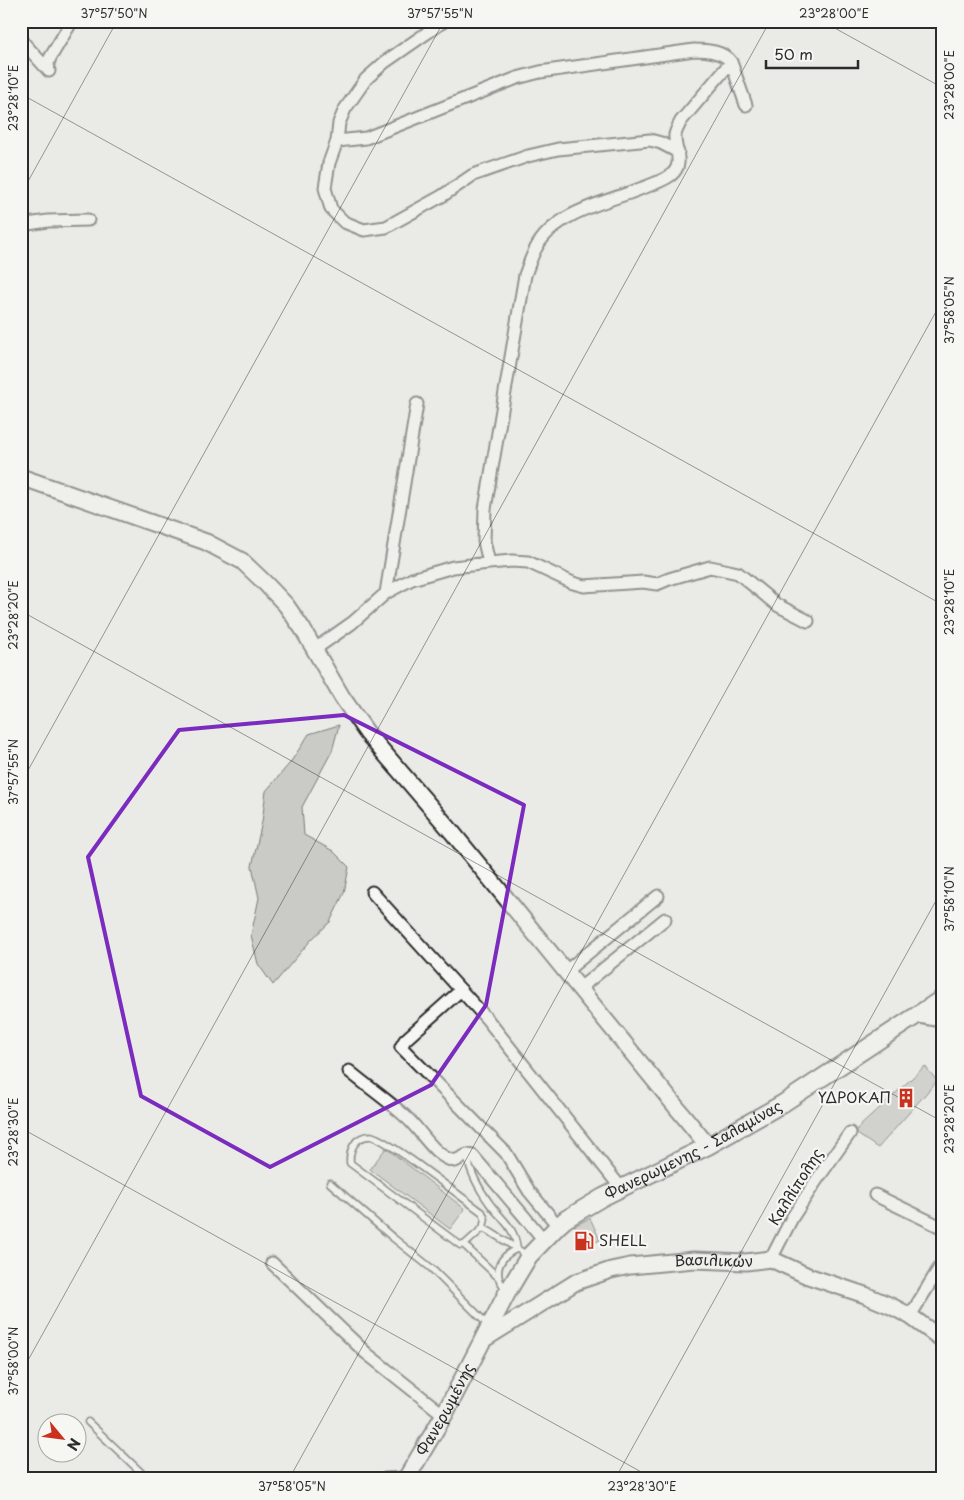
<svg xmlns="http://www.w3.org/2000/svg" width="964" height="1500" viewBox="0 0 964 1500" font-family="'Playpen Sans',sans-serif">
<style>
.green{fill:#cacac7;stroke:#7a7a79}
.building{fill:#b4b4b1;stroke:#2b2b2b}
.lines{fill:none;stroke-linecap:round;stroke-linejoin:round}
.service-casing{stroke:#2b2b2b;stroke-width:9}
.minor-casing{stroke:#2b2b2b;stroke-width:15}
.tertiary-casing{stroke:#2b2b2b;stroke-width:19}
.secondary-casing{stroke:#2b2b2b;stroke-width:20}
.service{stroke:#f6f6f2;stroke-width:5.5}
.minor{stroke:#f6f6f2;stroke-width:11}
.tertiary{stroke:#f6f6f2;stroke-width:15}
.secondary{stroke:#f6f6f2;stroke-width:16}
.marked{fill:none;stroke:#7b2cbf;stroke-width:4;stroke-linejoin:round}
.ticks{fill:none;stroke:#2b2b2b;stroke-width:1;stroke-opacity:0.45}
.labels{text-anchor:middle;stroke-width:4.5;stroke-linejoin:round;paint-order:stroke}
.poi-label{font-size:15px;fill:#2b2b2b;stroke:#f6f6f2;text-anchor:end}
.street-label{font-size:15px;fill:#2b2b2b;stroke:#f6f6f2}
.neatline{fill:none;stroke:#2b2b2b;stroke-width:2}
.ticks-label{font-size:12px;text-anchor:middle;fill:#2b2b2b}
</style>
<rect width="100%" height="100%" fill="#eaeae6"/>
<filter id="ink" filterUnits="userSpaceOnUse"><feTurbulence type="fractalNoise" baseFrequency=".02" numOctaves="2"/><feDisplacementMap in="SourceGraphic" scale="10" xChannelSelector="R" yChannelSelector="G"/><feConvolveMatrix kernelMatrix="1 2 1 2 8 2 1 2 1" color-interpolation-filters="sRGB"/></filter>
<g filter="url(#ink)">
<path class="green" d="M339,725L332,751L302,807L304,835L333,851L349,867L344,893L330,922L311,940L273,985L258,964L251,935L259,898L252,866L262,822L266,791L290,763L309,734Z"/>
<path class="building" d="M925,1066L937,1081L878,1148L857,1134V1129Z
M386,1148L465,1209L450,1229L370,1169Z
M590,1218L600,1240L583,1248L574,1226Z"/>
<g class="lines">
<defs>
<path id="service" d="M467,1155C470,1172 479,1189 490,1204C502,1220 515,1227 517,1249C506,1253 495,1264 499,1278C499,1281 504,1286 506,1289
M330,1183L392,1237L431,1268L488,1325
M483,1228L485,1219L482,1212C466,1201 383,1135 370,1136C355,1136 349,1150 350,1163L460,1245H464L483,1228L492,1233L527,1255
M464,1245L499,1278
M88,1422L148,1479
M382,1479L385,1476L406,1475"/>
<path id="minor" d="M444,21L385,62L366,79L345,109L339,123L337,141L329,163L325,188L331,209L344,222L364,230L386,227L442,196L473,175L528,156L558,149L650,140L661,143L678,152
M21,40L49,71
M49,71L48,64L50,58L72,21
M337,141L366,138L517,78L540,72L694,50C707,50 723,51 731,62L746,105
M21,225L48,221L88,220
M489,563L512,561L528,562L573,583L584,586L643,582L657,584L669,579L710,567L720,569L738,573L777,605L808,621
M386,593L417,404
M315,649L352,623L386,593L412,579L453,567L489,563L484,541L485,509L525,275C528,267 531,258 535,250C552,215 598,204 632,192C644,187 660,183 671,175C685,164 674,149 675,135C676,130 679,125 681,121L731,62
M372,892L487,1019L621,1188
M566,971L658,896
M580,988L665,919
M461,990L405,1040L401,1047L506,1153L529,1191L558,1226
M914,1016L936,1020L943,1019
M349,1071C368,1087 389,1101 407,1118C421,1130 435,1158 455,1161L467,1155L473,1156L544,1240
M875,1195L943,1228
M771,1259L792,1218L816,1181L850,1133
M272,1263L366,1353L444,1415
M910,1316L943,1262"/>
<g id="tertiary">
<path d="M21,477L206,542L242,561L265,583L286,605L302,628L342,697L367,733L452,832L708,1146"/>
<path id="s1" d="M483,1340L576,1282L611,1270L630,1266L694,1260L746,1262L771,1259L808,1276L865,1295L891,1306L910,1316L943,1340"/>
</g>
<g id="secondary">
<path id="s2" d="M406,1479L444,1415L508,1291L529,1256L558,1226L566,1219L603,1197L708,1146L782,1104L943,998"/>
</g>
</defs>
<use href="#service" class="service-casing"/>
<use href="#minor" class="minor-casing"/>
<use href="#tertiary" class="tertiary-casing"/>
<use href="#secondary" class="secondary-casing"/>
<use href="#service" class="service"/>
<use href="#minor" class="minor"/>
<use href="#tertiary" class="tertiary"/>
<use href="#secondary" class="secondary"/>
</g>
</g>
<path d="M0 0H964V1500H0ZM344,715L524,805L486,1005L431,1085L270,1167L141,1096L88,857L179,730Z" fill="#eaeae6" fill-opacity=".55" fill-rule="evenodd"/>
<path class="marked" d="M344,715L524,805L486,1005L431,1085L270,1167L141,1096L88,857L179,730Z"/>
<path class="ticks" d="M822,21L943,88M21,94L943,605M21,194L117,21M21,611L943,1122M21,783L444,21M21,1128L654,1479M21,1373L770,21M289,1479L943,299M615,1479L943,888M942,1479L943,1477"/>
<defs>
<symbol id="building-bare" viewBox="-9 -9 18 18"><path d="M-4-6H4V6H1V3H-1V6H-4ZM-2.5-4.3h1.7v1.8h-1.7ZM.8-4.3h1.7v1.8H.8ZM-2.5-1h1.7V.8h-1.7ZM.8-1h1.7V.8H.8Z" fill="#c8321e" stroke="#f6f6f2" stroke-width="2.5" paint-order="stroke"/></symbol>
<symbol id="fuel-bare" viewBox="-9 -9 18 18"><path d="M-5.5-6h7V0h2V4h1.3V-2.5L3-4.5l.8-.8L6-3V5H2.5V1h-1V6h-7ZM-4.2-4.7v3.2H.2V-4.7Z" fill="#c8321e" stroke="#f6f6f2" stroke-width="2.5" paint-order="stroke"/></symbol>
</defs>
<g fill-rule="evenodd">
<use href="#building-bare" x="892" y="1084" width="28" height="28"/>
<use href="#fuel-bare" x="570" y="1227" width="28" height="28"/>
</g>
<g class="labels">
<g class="poi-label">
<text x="891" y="1103">ΥΔΡΟΚΑΠ</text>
<text x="599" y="1246" text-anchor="start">SHELL</text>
</g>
<g class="street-label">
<text dy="5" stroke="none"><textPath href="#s2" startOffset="452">Φανερωμενης - Σαλαμίνας</textPath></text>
<text transform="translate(796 1187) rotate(-58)" y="5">Καλλίπολης</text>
<text dy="5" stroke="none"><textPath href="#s1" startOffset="250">Βασιλικών</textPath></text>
<text dy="5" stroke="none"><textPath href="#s2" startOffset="80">Φανερωμένης</textPath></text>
</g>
</g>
<rect width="964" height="1500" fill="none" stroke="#f6f6f2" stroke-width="55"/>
<g transform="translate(62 1438) rotate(119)"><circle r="24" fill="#f6f6f2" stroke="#a5a5a2"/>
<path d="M0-4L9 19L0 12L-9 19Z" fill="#c8321e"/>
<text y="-8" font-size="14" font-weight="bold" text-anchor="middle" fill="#2b2b2b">N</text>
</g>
<path d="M766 60v8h92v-8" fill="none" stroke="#2b2b2b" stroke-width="2.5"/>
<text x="774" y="60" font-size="15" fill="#2b2b2b" stroke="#f6f6f2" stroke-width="4" paint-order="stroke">50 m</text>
<rect x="28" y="28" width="908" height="1444" class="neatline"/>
<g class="ticks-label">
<text x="114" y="18">37°57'50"N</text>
<text x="440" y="18">37°57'55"N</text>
<text x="834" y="18">23°28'00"E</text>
<text transform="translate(950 85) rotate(-90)" y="4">23°28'00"E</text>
<text transform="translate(14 98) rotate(-90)" y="4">23°28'10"E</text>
<text transform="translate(950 310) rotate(-90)" y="4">37°58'05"N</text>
<text transform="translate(950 602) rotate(-90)" y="4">23°28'10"E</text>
<text transform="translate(14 615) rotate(-90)" y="4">23°28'20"E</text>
<text transform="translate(14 772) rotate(-90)" y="4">37°57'55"N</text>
<text transform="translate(950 899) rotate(-90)" y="4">37°58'10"N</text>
<text transform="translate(950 1119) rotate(-90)" y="4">23°28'20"E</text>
<text transform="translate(14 1132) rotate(-90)" y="4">23°28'30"E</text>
<text transform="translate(14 1361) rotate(-90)" y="4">37°58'00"N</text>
<text x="292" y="1491">37°58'05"N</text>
<text x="642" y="1491">23°28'30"E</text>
</g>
</svg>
